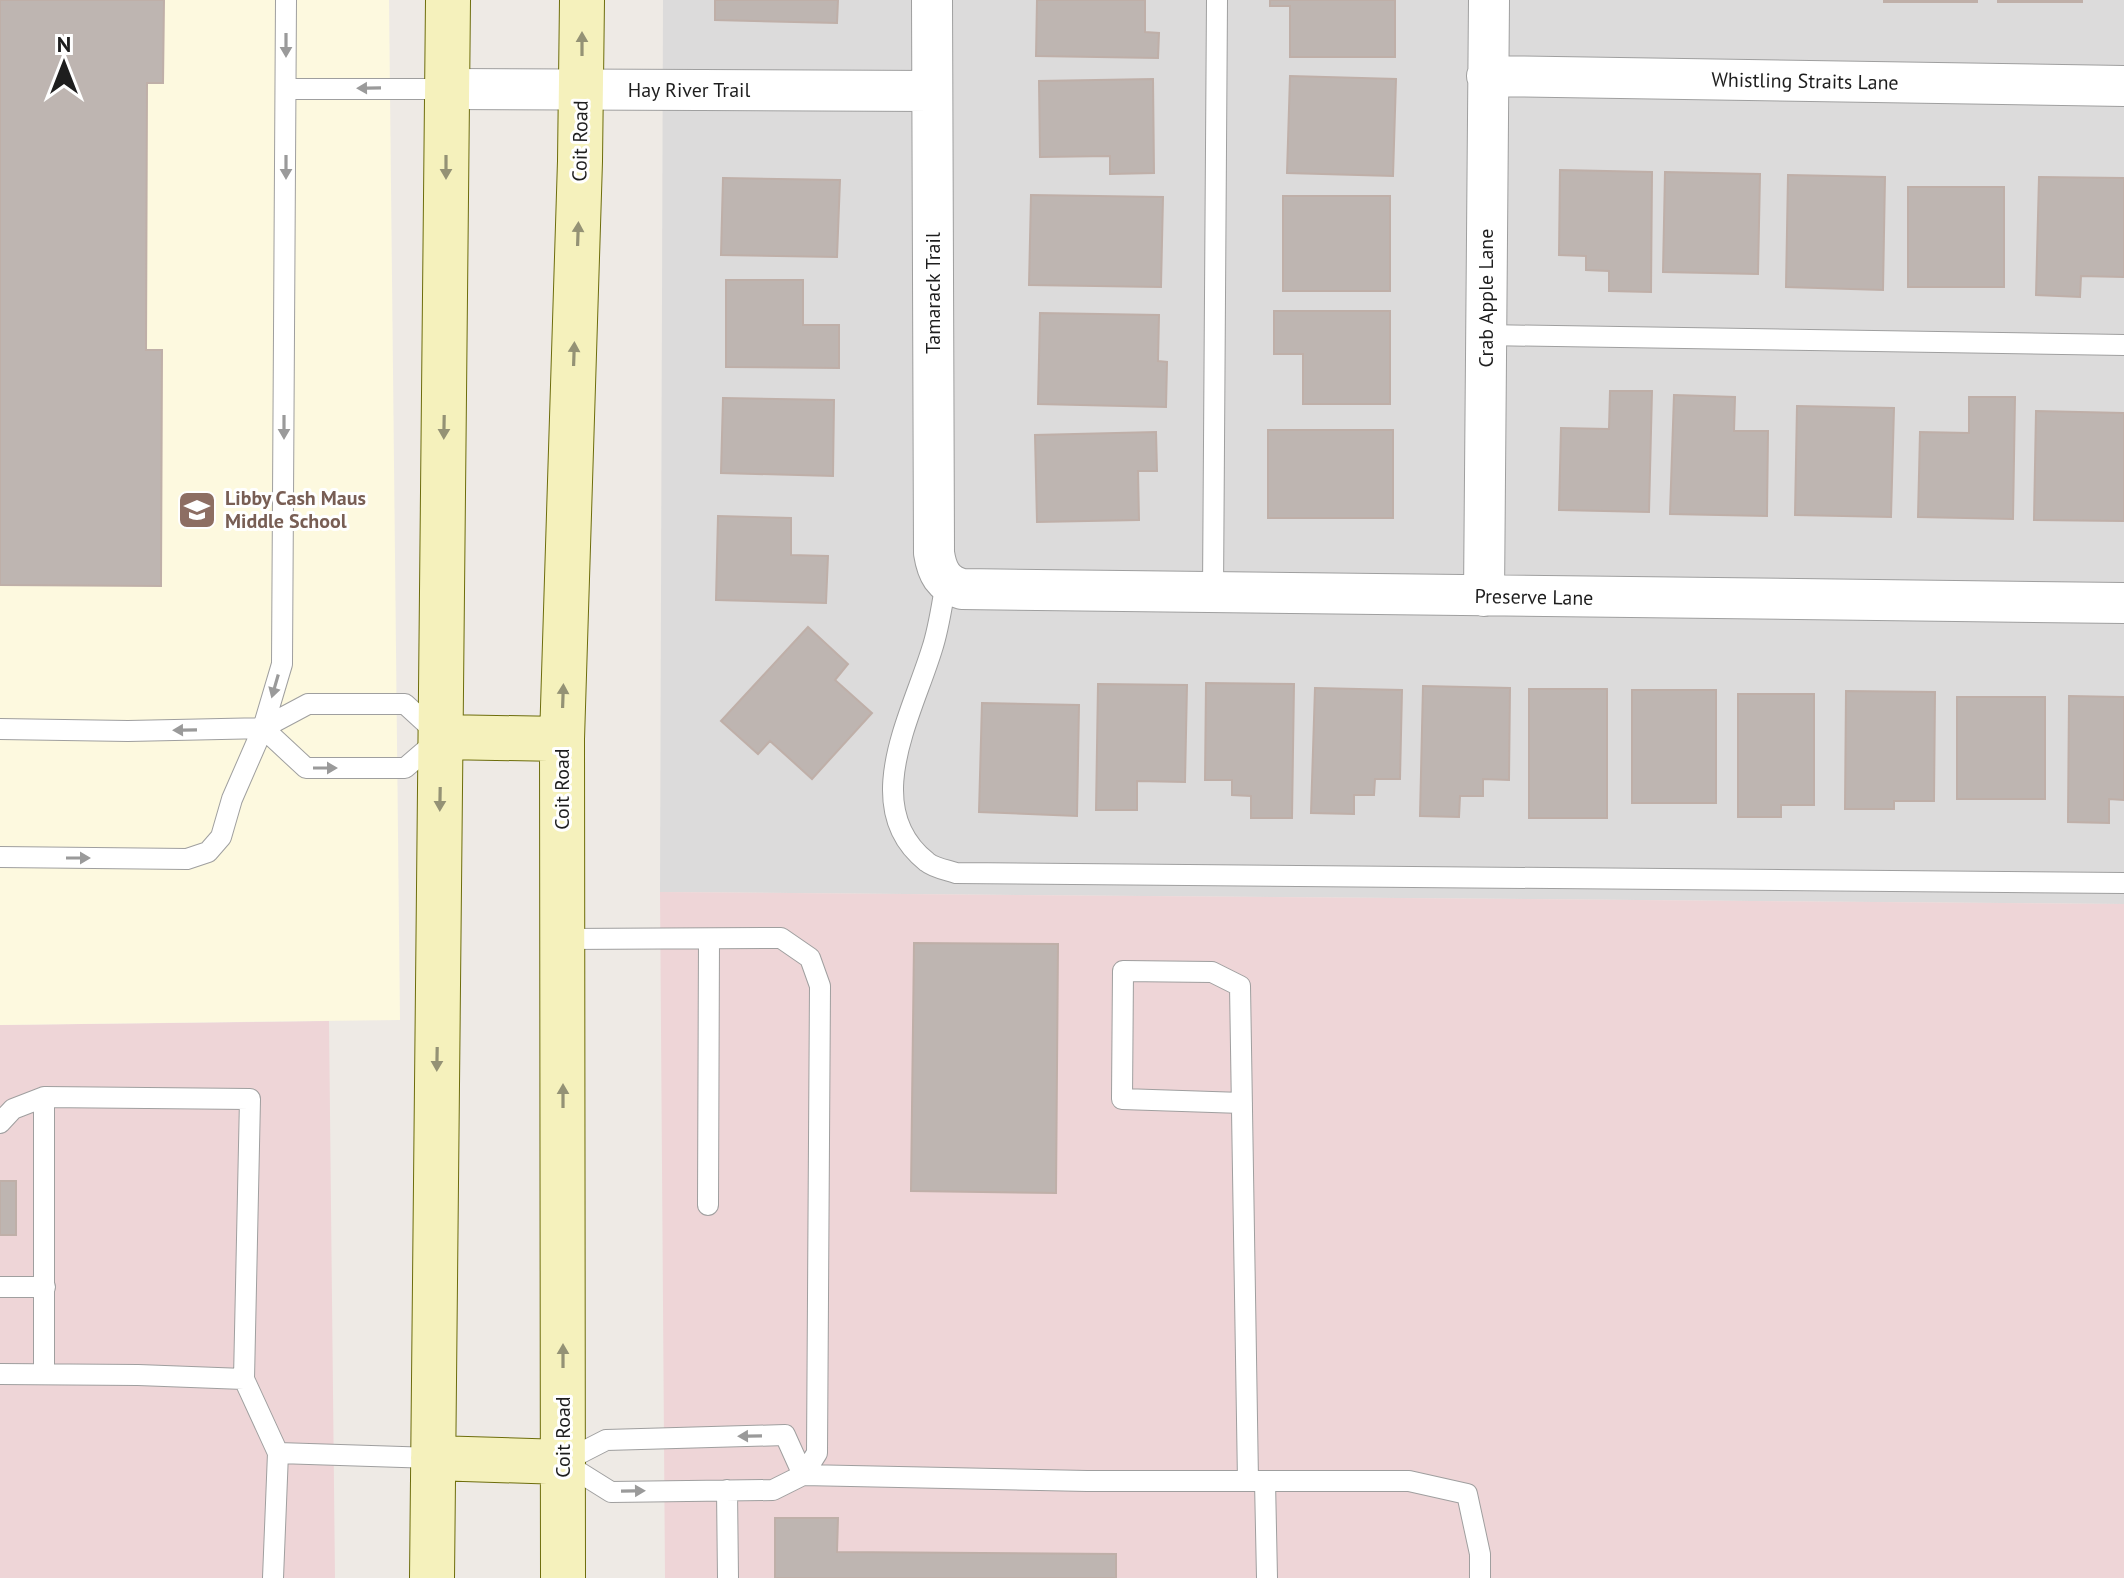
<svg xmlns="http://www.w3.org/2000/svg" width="2124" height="1578" viewBox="0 0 2124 1578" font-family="'PT Sans',sans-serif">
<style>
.residential{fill:#dcdbdb}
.commercial{fill:#eed5d7}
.education{fill:#fdf9df}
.building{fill:#beb5b1;stroke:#bfafa8;stroke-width:2}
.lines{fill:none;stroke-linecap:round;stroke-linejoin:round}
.service-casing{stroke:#9f9f9f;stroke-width:22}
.minor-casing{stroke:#9f9f9f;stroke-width:42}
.secondary-casing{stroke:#6d6d0c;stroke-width:46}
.service{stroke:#fff;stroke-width:20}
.minor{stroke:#fff;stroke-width:40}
.secondary{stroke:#f5f1bc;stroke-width:44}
.oneway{fill:#949275}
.oneway2{fill:#9a9a9a}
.labels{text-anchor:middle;stroke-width:6;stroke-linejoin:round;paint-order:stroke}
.street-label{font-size:20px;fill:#1e1e1e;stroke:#fff}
.education-label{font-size:20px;font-weight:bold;fill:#785e54;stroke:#fff;text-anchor:start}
</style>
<rect width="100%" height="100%" fill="#eeeae5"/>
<path class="residential" d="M663,0H2124V904L660,892Z"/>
<path class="commercial" d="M660,892L2124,904V1578H665Z
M329,1021L335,1578H0V1025Z"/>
<path class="education" d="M0,0H389L400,1020L0,1025Z"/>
<path class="building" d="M0,0H164L163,83H147L146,350H162L161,586L0,585Z
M715,0H838L837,23L715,20Z
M1037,0H1145V32L1159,33L1158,58L1036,56Z
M1270,0H1395V57H1290V6H1270Z
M1884,0H1977V2H1884Z
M1998,0H2082V2H1998Z
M1290,76L1396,79L1393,176L1287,173Z
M1153,79L1154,173L1110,174V156L1040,157L1039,81Z
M1560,170L1652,172L1651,292L1609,291V271L1586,270V256L1559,255Z
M1665,172L1760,174L1758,274L1663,272Z
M1788,175L1885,177L1883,290L1786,287Z
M2039,177L2124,178V277L2081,276L2080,297L2036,295Z
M723,178L840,180L837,257L721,255Z
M1908,187H2004V287H1908Z
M1031,195L1163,197L1161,287L1029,285Z
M1283,196H1390V291H1283Z
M726,280H803V325H839V368L726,367Z
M1274,311H1390V404H1303V354H1274Z
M1040,313L1159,315L1158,361L1167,362L1166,407L1038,404Z
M1610,391H1652L1649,512L1559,510L1561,428L1609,429Z
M1674,395L1735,397L1734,431H1768L1767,516L1670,514Z
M1969,397H2015L2013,519L1918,517L1920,432L1969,433Z
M723,398L834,400L833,476L721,473Z
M1797,406L1894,408L1891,517L1795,515Z
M2036,411L2124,413V521L2034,520Z
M1268,430H1393V518H1268Z
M1156,432L1157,471H1138L1139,520L1037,522L1035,435Z
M718,516L791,518V555L828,556L826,603L716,600Z
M808,627L848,664L835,680L872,713L812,779L770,741L758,754L721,721Z
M1206,683L1294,684L1292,818H1251V796L1232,795V780H1205Z
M1098,684L1187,685L1185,782L1137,781V810H1096Z
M1423,686L1510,688L1509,780L1483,779V796H1460L1459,817L1420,816Z
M1315,688L1402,690L1400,779H1375L1374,795H1354V814L1311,813Z
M1529,689H1607V818H1529Z
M1632,690H1716V803H1632Z
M1846,691L1935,692L1934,801H1894V809H1845Z
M1738,694H1814V805H1781V817H1738Z
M2069,696L2124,697V800L2109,799V823L2068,822Z
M1957,697H2045V799H1957Z
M982,703L1079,705L1077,816L979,812Z
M914,943L1058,944L1056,1193L911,1191Z
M0,1181H16V1235H0Z
M775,1518H838L837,1552L1116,1554V1578H775Z"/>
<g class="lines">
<defs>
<path id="service" d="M287,89H447
M1486,335L2124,345
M946,582C942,604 939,628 932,649C912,715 858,808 927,862C934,868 947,870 956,873L2124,883
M1213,592L1217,0
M0,729L128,731L263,728L308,704H405L441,737L405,768H306L263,728
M0,857L187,859L208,852L221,837L232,799L263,728L282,664L286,0
M563,939L781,938L810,958L820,986L817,1453L803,1475
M1242,1103L1122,1099L1123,971L1212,972L1240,986L1248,1481
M0,1123L13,1109L44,1097
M708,1205L709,939
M0,1287H45
M44,1373V1097L250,1099L244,1379
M0,1374L138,1375L244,1379L278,1453L433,1458
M563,1462L611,1492L773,1490L803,1475L1087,1481H1409L1467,1494L1480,1554V1578
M563,1462L606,1440L785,1435L803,1475
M1265,1481L1267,1578
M727,1490L728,1578
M273,1578L278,1453"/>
<path id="minor" d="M932,0L934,553C937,572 943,584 962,589L2124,603
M1487,76L2124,86
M447,89L931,91
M1484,596L1489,0"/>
<path id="secondary" d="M441,737L562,739
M433,1458L563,1462
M432,1578L448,0
M563,1578L562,739L580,161L582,0"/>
</defs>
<use href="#service" class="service-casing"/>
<use href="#minor" class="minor-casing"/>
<use href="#secondary" class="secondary-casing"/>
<use href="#service" class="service"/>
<use href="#minor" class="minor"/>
<use href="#secondary" class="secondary"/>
</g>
<defs><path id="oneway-solid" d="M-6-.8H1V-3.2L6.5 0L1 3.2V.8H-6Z" transform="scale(2)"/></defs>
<g class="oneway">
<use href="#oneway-solid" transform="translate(582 44) rotate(-90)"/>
<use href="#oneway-solid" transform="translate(446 167) rotate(90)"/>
<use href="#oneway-solid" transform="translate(578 234) rotate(-88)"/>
<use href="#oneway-solid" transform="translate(574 354) rotate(-88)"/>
<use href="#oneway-solid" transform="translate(444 427) rotate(91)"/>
<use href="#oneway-solid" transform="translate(563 696) rotate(-88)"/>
<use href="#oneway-solid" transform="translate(440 799) rotate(91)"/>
<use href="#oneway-solid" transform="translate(437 1059) rotate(91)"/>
<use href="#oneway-solid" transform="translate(563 1096) rotate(-90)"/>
<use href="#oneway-solid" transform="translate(563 1356) rotate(-90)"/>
</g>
<g class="oneway2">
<use href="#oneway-solid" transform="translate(286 45) rotate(90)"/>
<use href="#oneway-solid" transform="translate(369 88) rotate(179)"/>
<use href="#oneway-solid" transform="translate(286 167) rotate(90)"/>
<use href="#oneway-solid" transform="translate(284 427) rotate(90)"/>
<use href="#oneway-solid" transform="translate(275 686) rotate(106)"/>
<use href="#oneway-solid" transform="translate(185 730) rotate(179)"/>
<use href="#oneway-solid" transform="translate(325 768)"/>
<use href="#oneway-solid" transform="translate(78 858)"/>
<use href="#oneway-solid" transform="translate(750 1436) rotate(179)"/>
<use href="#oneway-solid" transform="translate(633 1491) rotate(-1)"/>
</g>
<defs>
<symbol id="school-square" viewBox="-11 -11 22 22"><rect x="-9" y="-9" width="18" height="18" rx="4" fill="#8d6e63" stroke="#fff"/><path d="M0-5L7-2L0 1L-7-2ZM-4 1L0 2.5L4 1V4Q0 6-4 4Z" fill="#fff"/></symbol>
</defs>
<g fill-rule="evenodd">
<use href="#school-square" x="175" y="488" width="44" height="44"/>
</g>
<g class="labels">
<g class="street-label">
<text transform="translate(1805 81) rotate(1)" y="7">Whistling Straits Lane</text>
<text x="689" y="97">Hay River Trail</text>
<text transform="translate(580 141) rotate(-89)" y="7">Coit Road</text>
<text transform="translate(933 293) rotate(-90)" y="7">Tamarack Trail</text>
<text transform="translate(1486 298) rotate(-90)" y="7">Crab Apple Lane</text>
<text transform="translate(1534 597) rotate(1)" y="7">Preserve Lane</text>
<text transform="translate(562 789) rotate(-90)" y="7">Coit Road</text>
<text transform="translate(563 1437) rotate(-90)" y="7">Coit Road</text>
</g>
<g class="education-label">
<text x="225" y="505">Libby Cash Maus<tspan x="225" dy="23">Middle School</tspan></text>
</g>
</g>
<g transform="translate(64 64)" stroke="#ffffff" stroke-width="6" paint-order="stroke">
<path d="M0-6L14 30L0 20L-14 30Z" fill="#1e1e1e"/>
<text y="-12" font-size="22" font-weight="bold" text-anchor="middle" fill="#1e1e1e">N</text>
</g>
</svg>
